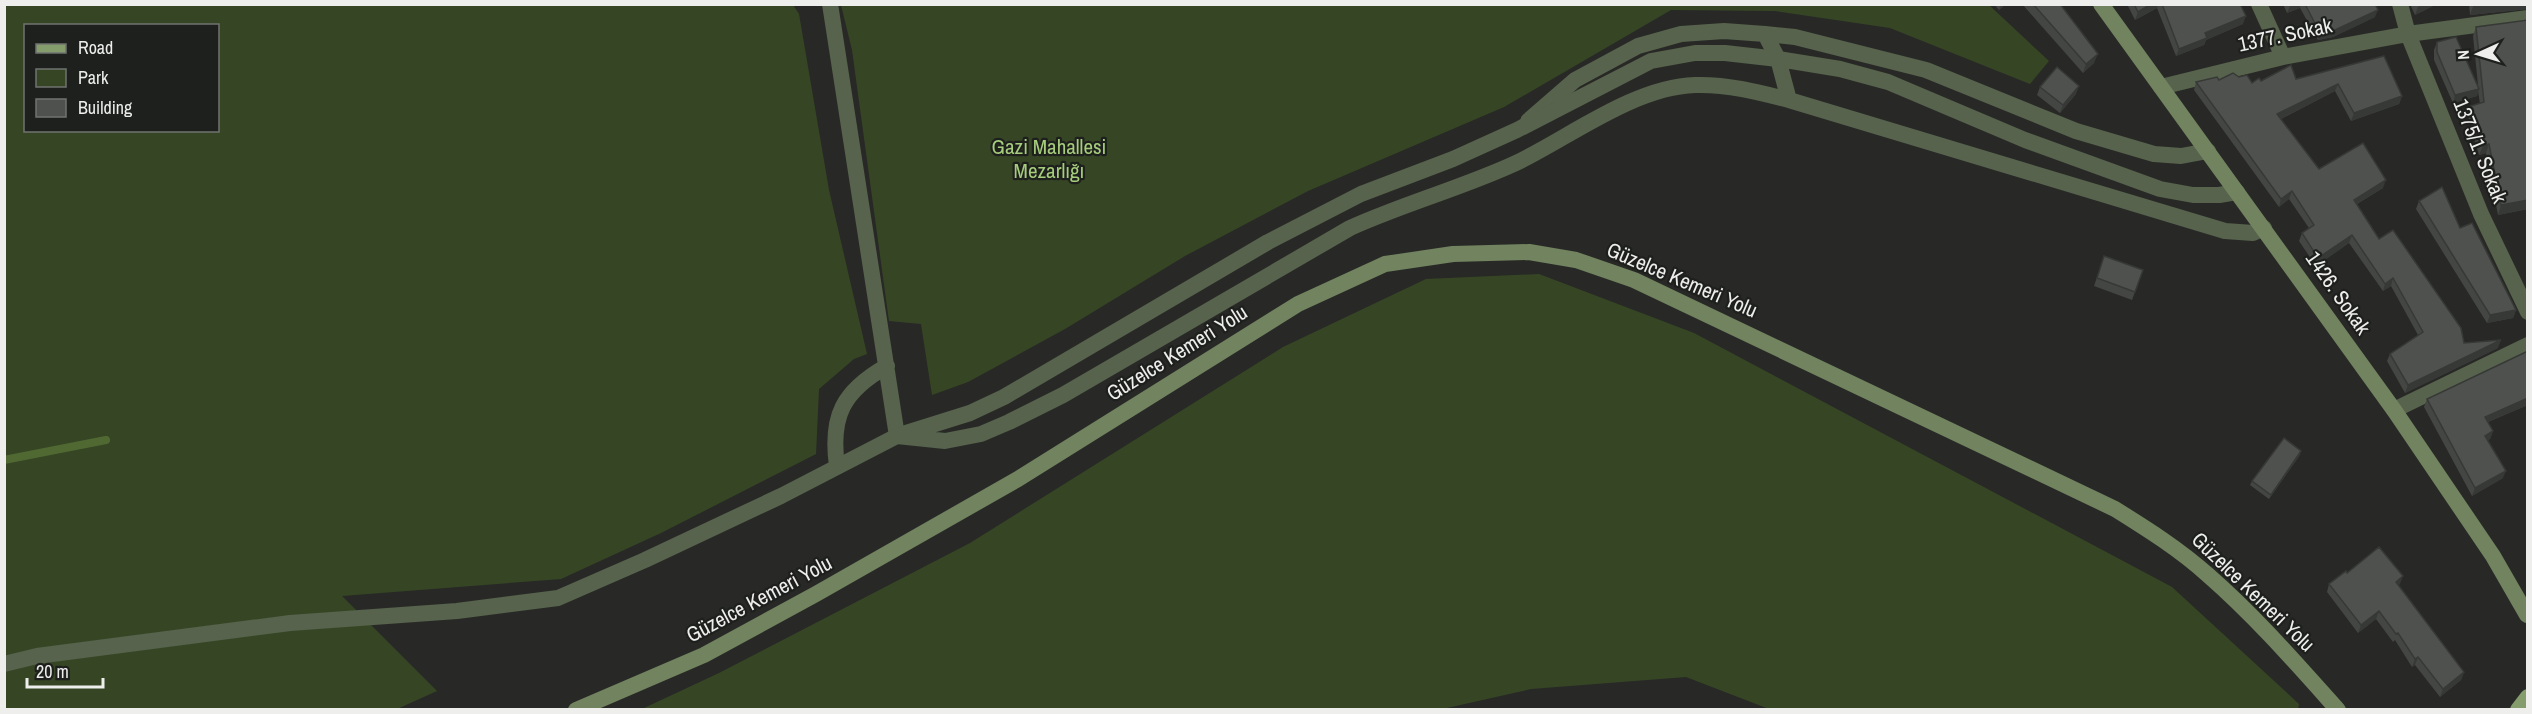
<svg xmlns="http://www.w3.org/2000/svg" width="2532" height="714" viewBox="0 0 2532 714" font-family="'Archivo Narrow',sans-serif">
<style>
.green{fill:#364625;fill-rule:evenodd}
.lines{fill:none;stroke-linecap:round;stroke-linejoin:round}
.stream{stroke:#506933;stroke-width:8}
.minor{stroke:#57634c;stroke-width:16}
.tertiary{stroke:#57634c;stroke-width:16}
.secondary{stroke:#71835f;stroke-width:16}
.primary{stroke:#859c6d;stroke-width:16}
.wall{fill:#444643}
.shaded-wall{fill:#373937}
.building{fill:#4f514e;stroke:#373937;stroke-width:1.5}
.labels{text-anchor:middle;stroke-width:4.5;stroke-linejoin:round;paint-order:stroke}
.street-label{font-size:21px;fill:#eeefed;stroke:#1e201d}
.park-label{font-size:21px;fill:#a6cd7c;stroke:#1e201d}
</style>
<rect width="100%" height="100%" fill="#282926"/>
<path class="green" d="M4,5H793L799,14L829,190L867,354L854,359L819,389L816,454L661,533L561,579L342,596L437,691L397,709H5ZM26,26H218V130H26Z
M1989,5L2049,61L2030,84L1890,28L1775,11L1671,10L1504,107L1308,191L1185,256L1065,329L968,382L932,395L921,324L889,321L852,50L841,5Z
M1539,274L1694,333L2172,587L2299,704L2298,709H1769L1686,677L1531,689L1438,710L642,709L719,673L970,543L1283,347L1426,279Z"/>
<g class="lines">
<path class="stream" d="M4,460L106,440"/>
<path class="minor" d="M2259,4L2283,57
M2400,4L2408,34L2481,214L2528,312
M1778,59L1765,34L1795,37L1926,70L2076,131L2154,154L2181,156L2208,151
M2161,87L2283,57L2408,34L2528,18
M1528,121L1575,80L1638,46L1681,34L1724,31L1765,34
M2394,410L2528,345
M837,466C830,416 843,391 887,366
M4,664L37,656L290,623L457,611L558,598L645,560L781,496L897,436L830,4"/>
<path class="tertiary" d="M1778,59L1789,100
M903,434L970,413L1004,397L1268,242L1361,194L1453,159L1517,130L1651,61L1695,53H1725L1778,59L1840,69L1888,82L2025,140L2160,189L2193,195H2219L2237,192
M897,436L945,441L981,434L1009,422L1063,395L1350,228C1405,203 1462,188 1516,163C1570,137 1634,87 1695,85C1727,84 1758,92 1789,100L2225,231L2253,233L2264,228"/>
<path class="secondary" d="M2101,4L2394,410L2493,556L2527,615
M576,710L704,655L816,594L1018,479L1298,304L1385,264L1453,254L1529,252L1576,260L1634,280L2115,509C2147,529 2179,549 2208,575C2255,616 2296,663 2338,710"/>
<path class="primary" d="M2518,710L2528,697"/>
</g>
<path class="wall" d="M1994,4H2006L1999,10Z
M2022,4H2060L2094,63L2083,73Z
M2127,4H2240L2243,24L2206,40L2204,45L2176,56L2157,8L2135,20Z
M2283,4H2375V17L2333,37L2318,40L2300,8L2287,13Z
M2410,4H2437L2415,15Z
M2469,4H2528V9L2470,15Z
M2476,27L2528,209L2498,215L2486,153L2479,155L2468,115L2471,106L2480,104L2478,91L2477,96L2453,103L2434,60V50L2437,42L2478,85L2473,36Z
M2384,56L2402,96L2399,104L2351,121L2335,91L2281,119L2319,169L2383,188L2357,204L2379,239L2464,343L2498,348L2405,393L2387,361L2390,354L2418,335L2391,286L2383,291L2349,243L2316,266L2299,241L2302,233L2309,228L2289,199L2279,207L2194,90L2196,82L2219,80L2239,77L2252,83L2261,81L2296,79Z
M2040,87L2076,94L2060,113L2037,95Z
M2419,201L2460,228L2516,310L2513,318L2487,323L2416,209Z
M2104,256L2143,270L2132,300L2094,286Z
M2528,351V405L2488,422L2493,431L2490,439L2488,440L2503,478L2472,496L2424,407L2427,399Z
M2300,455L2269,499L2250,485L2252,481Z
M2347,573L2400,584L2398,585L2464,672L2461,680L2440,697L2415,665L2412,667L2395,640L2393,642L2376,619L2358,633L2327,592L2329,584Z"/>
<path class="shaded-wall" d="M2001,4H2006L1999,10Z
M2151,4H2158L2157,8L2135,20L2138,12Z
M2293,4H2301L2300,8L2287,13L2290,6Z
M2424,4H2437L2415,15L2418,7Z
M2474,4H2528V9L2470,15Z
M2378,10L2375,17L2333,37L2318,40L2320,33Z
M2246,16L2243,24L2206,40L2204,45L2176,56L2179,49L2205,33Z
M2098,54L2094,63L2083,73L2086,64Z
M2338,84L2335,91L2274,122L2277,114Z
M2079,86L2076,94L2060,113L2063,105Z
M2479,89L2477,96L2453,103L2455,95Z
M2402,96L2399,104L2351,121L2354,113Z
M2489,144L2486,153L2479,155L2483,146Z
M2386,180L2383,188L2351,207L2354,200Z
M2292,191L2289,199L2279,207L2281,199Z
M2528,200V209L2498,215L2501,205Z
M2352,235L2349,243L2316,266L2318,258Z
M2393,278L2391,286L2383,291L2385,284Z
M2516,310L2513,318L2487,323L2490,315Z
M2501,340L2498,348L2405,393L2408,385Z
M2528,398V405L2482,424L2485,417Z
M2493,431L2490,439L2482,443L2485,436Z
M2301,451L2300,455L2269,499L2271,495Z
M2506,471L2503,478L2472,496L2475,488Z
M2403,576L2400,584L2393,589L2396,582Z
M2379,611L2376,619L2358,633L2361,625Z
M2418,657L2415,665L2412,667L2415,659Z
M2464,672L2461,680L2440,697L2443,689Z"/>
<path class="building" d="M2033,4H2060L2098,54L2086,64Z
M2134,4H2151L2138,12Z
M2162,4H2240L2246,16L2205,33L2207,38L2179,49Z
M2305,4H2375L2378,10L2335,30L2320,33Z
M2528,20V200L2501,205L2489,144L2483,146L2471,106L2484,102L2476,27Z
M2456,37L2479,89L2455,95L2437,52V42Z
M2384,56L2402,96L2354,113L2338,84L2277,114L2319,169L2363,143L2386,180L2354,200L2379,239L2393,230L2461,328L2464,343L2501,340L2408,385L2390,354L2423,332L2393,278L2385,284L2352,235L2318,258L2302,233L2314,225L2292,191L2281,199L2196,82L2217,77L2219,80L2233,73L2239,77L2247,75L2252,83L2259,78L2261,81L2291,65L2296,79Z
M2057,67L2079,86L2063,105L2040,87Z
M2442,187L2460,228L2472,223L2516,310L2490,315L2419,201Z
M2104,256L2143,270L2135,292L2097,278Z
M2528,351V398L2485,417L2493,431L2485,436L2506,471L2475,488L2427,399Z
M2284,438L2301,451L2271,495L2252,481Z
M2379,547L2403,576L2396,582L2464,672L2443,689L2418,657L2415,659L2398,633L2396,634L2379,611L2361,625L2329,584L2346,571L2347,573Z"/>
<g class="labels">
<g class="street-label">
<text transform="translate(2285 35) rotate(-12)" y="7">1377. Sokak</text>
<text transform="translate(2480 151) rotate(68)" y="7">1375/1. Sokak</text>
<text transform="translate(1682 280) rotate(23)" y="7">Güzelce Kemeri Yolu</text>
<text transform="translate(2338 293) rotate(55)" y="7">1426. Sokak</text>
<text transform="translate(1177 353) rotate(-32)" y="7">Güzelce Kemeri Yolu</text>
<text transform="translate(2253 592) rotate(44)" y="7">Güzelce Kemeri Yolu</text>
<text transform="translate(759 599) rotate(-28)" y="7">Güzelce Kemeri Yolu</text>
</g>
<g class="park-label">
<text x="1049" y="154">Gazi Mahallesi<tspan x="1049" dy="24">Mezarlığı</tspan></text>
</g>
</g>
<rect width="2532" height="714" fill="none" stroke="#eeefed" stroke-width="12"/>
<rect x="24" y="24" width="195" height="108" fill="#1e201d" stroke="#717370" stroke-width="1.5"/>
<rect x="36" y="44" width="30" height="9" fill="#859c6d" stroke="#717370" stroke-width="1.5"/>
<text x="78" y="54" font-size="18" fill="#eeefed">Road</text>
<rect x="36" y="69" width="30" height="18" fill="#364625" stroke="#717370" stroke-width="1.5"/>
<text x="78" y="84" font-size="18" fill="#eeefed">Park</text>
<rect x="36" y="99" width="30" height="18" fill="#4f514e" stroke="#717370" stroke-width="1.5"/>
<text x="78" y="114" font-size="18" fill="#eeefed">Building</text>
<g transform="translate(2478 54) rotate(266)" stroke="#1e201d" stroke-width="4.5" paint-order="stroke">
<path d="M0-4.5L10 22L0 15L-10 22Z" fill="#eeefed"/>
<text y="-9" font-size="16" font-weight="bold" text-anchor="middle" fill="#eeefed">N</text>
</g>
<path d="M27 678v9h76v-9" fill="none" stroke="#eeefed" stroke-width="3"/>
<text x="36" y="678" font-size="18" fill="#eeefed" stroke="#1e201d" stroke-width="4.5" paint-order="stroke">20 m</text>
</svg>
